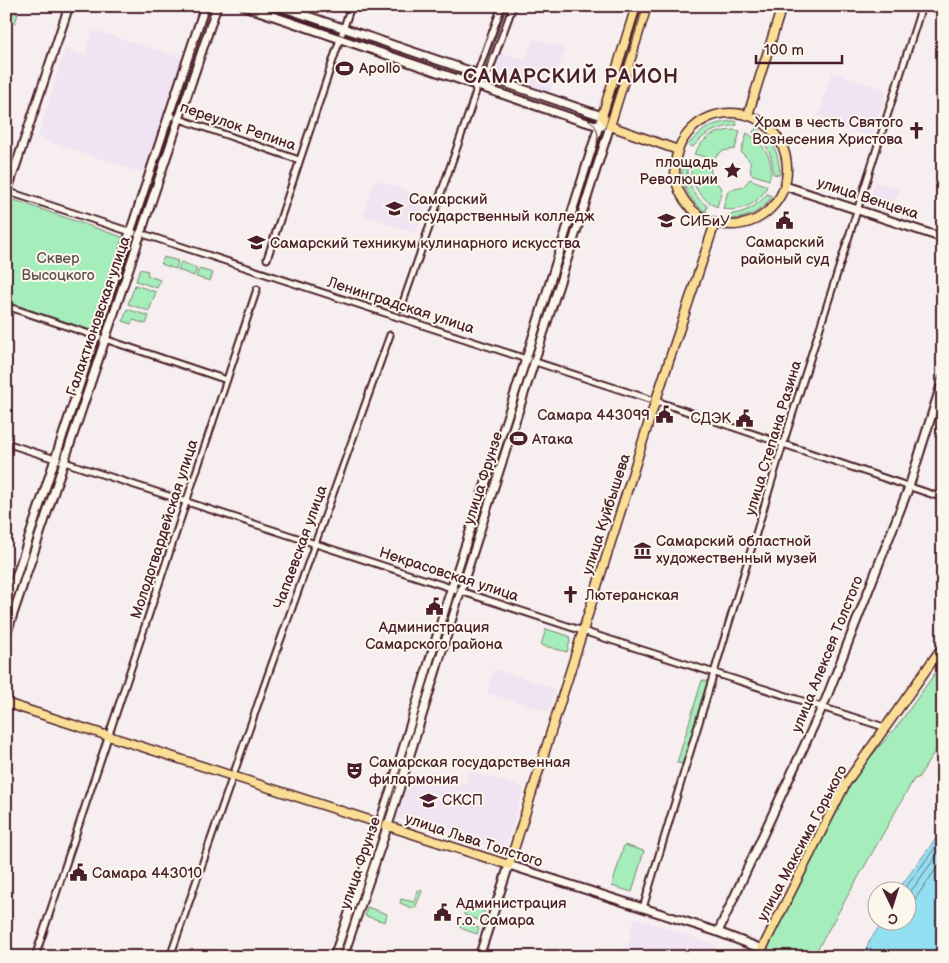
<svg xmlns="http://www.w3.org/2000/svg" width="949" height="963" viewBox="0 0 949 963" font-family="'Balsamiq Sans',sans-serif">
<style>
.built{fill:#f0e3f2}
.green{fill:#a5edba;stroke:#788672}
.water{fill:#92dff2;stroke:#7592a2}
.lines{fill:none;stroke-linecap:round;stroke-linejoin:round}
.shore{stroke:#676c7b;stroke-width:1}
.street-casing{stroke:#4a1f2b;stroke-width:9}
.secondary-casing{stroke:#4a1f2b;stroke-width:11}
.primary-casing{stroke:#4a1f2b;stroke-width:11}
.street{stroke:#fbf7ec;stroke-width:5}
.secondary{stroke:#fbf7ec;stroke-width:7}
.primary{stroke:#fbde96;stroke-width:8}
.tram{stroke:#4a1f2b;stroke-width:1}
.labels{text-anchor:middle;stroke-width:4;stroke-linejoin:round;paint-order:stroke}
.poi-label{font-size:15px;fill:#4a1f2b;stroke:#fbf7ec;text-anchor:start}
.street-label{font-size:15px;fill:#4a1f2b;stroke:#fbf7ec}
.park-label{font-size:15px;fill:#61524f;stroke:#fbf7ec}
.district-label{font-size:20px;font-weight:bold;letter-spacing:1px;fill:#4a1f2b;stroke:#fbf7ec}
</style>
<rect width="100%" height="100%" fill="#f6eeef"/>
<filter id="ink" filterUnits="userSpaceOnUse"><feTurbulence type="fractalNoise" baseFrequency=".02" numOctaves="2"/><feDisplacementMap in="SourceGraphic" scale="10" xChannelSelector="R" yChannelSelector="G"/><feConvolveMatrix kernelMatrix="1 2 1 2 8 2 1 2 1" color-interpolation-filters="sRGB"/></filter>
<g filter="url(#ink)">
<path class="built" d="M93,30L184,59L146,174L38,138L65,49L85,55Z
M534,38L565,49L549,94L493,75L500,52L526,61Z
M833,72L886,90L872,137L826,123L827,119L818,116Z
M375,180L419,195L418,199L427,202L415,233L363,215Z
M875,181L900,189L891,215L866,206Z
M494,669L555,689L548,712L487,692Z
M432,770L452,777L451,780L465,785L470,771L524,788L504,851L397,818L412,772L429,778Z
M635,918L716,945L710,957H621L632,936L629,935Z"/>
<path class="green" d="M6,10L18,14L15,23L6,21Z
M732,121H736L737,125C717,128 707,131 693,147L688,145C703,128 710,124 732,121Z
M756,128C774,138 779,155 780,175L773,174C773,156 768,144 753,132Z
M735,130L740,131L735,149L722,151L713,159L694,154C705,136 714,131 735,130Z
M747,133C763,143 776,160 769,180L751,174L750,161L741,152Z
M692,161L710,165L712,178L722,189L717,207C700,198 687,182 692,161Z
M682,167H687C687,183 694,197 707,206L706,212C689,201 682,186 682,167Z
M750,179L767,186C760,204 741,212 723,209L728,191L743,187Z
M767,194L772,196C761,213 746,219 726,219L727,215C744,213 756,208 767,194Z
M14,200L122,237L124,243L93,331L6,302V214L9,204Z
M164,257L178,261L176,269L161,264Z
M181,262L197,268L194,276L178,270Z
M140,269L148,271L147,275L160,280L157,288L136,281Z
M199,269L213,273L210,281L196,277Z
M135,285L156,292L149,311L128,304Z
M127,309L149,316L146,324L133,320L131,324L123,321Z
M546,629L569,636L570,641L567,652L541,645Z
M943,662V739L918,778L914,779L813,957H763L856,774L898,725Z
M702,680L709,682L684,764L677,763Z
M624,845L644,851L632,892L612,886Z
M418,890L422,891L415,908H412L400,903L401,899L414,902Z
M467,904L485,909L481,921L464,915Z
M367,907L387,914L385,922L365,916Z
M462,922L479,928L477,934L460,928Z"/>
<path class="water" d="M943,829V957H863L869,942L883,921L906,920V890H898Z"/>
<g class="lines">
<path class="shore" d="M904,890L943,837
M906,898L943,847
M906,907L913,902L943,859"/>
<defs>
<path id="street" d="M481,88H483L513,6
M168,115L299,160
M6,191L140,235
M146,235L649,399
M267,259L351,6
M6,306L227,380
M401,308L470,110L476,91L474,84L477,74L502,6
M656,401L943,498
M6,443L592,634L884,727
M643,908L783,444L922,6
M35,957L257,289
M170,957L269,672L390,335"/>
<path id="secondary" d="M244,6L572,118L599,126H610L457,602L391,816L343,957
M278,6L602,116L526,359L448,599L391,789L334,957
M785,186L943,238
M6,195L69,6
M6,607C74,407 137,206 205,6
M6,635L217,6
M718,932L826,699L909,487L943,379
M6,956L9,957
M479,957L509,865L718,932L762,949"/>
<path id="primary" d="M636,6L602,116L610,126L678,150
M675 169a56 56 0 1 1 112 0a56 56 0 1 1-112 0Z
M748,115L782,6
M610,126L647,6
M6,703L509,865L652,412L715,223
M758,957L846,783L943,646"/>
</defs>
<use href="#street" class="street-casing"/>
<use href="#secondary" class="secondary-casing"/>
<use href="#primary" class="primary-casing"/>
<use href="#street" class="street"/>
<use href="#secondary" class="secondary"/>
<use href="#primary" class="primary"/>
<path class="tram" d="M256,6L588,119H594
M492,86L486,79L484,70L507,6
M588,119C597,126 599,131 597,143
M6,621L212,6
M340,957L644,6"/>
</g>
</g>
<defs>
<symbol id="stadium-bare" viewBox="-9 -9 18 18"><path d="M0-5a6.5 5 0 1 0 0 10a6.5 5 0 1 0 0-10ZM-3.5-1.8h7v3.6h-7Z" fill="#4a1f2b" stroke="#fbf7ec" stroke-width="2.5" paint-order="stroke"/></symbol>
<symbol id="church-bare" viewBox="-9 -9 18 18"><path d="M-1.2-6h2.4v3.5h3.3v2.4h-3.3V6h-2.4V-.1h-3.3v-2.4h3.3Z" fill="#4a1f2b" stroke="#fbf7ec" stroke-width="2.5" paint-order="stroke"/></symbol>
<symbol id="sight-bare" viewBox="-9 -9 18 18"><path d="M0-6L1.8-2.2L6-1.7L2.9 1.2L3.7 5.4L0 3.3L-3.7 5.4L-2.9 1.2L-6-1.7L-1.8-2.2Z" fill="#4a1f2b" stroke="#fbf7ec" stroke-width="2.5" paint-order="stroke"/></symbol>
<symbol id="university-bare" viewBox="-9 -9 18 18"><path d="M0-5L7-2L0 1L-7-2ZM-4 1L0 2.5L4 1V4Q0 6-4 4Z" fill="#4a1f2b" stroke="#fbf7ec" stroke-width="2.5" paint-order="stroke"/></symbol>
<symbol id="civic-bare" viewBox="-9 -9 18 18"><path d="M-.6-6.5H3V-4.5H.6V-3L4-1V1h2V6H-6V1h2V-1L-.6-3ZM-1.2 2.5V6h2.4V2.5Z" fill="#4a1f2b" stroke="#fbf7ec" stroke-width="2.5" paint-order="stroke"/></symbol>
<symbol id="museum-bare" viewBox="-9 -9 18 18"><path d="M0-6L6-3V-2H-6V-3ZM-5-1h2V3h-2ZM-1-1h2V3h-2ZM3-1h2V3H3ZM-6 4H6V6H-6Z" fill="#4a1f2b" stroke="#fbf7ec" stroke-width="2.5" paint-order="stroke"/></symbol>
<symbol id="theatre-bare" viewBox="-9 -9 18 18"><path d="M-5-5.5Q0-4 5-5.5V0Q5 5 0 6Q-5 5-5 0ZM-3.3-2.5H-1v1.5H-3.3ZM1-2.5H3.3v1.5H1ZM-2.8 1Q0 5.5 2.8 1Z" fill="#4a1f2b" stroke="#fbf7ec" stroke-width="2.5" paint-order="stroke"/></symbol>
</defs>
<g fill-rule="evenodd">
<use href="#stadium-bare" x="332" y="56" width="25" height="25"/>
<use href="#church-bare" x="904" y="118" width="25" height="25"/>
<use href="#sight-bare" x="720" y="158" width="25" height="25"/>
<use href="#university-bare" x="382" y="196" width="25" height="25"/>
<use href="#university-bare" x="654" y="208" width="25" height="25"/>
<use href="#civic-bare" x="772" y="208" width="25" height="25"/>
<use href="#university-bare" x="244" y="230" width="25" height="25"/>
<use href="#civic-bare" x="652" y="402" width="25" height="25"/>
<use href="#civic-bare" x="732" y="406" width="25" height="25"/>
<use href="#stadium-bare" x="506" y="426" width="25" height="25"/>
<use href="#museum-bare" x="630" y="538" width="25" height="25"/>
<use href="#church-bare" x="558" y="582" width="25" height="25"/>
<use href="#civic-bare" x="422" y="594" width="25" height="25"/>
<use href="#theatre-bare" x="342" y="758" width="25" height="25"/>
<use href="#university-bare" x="416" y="788" width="25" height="25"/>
<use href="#civic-bare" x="66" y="860" width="25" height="25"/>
<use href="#civic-bare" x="430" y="900" width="25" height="25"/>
</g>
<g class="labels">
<g class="poi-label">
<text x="359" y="73">Apollo</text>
<text x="903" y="127" text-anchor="end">Храм в честь Святого<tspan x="903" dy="17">Вознесения Христова</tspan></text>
<text x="718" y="167" text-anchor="end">площадь<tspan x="718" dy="17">Революции</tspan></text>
<text x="409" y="204">Самарский<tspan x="409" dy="17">государственный колледж</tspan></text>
<text x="680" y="226">СИБиУ</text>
<text x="785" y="247" text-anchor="middle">Самарский<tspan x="785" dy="17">районый суд</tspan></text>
<text x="270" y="248">Самарский техникум кулинарного искусства</text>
<text x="650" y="420" text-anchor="end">Самара 443099</text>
<text x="731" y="423" text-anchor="end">СДЭК</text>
<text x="532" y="444">Атака</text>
<text x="656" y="546">Самарский областной<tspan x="656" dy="17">художественный музей</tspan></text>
<text x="585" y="600">Лютеранская</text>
<text x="434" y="632" text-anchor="middle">Администрация<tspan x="434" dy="17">Самарского района</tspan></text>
<text x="369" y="767">Самарская государственная<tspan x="369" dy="17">филармония</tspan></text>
<text x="442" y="805">СКСП</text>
<text x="92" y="878">Самара 443010</text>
<text x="456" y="908">Администрация<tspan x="456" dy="17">г.о. Самара</tspan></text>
</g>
<g class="street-label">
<text transform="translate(238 126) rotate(19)" y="5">переулок Репина</text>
<text transform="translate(868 198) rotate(18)" y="5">улица Венцека</text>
<text transform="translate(401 305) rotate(18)" y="5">Ленинградская улица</text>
<text transform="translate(98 316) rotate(-71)" y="5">Галактионовская улица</text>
<text transform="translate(773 438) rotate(-73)" y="5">улица Степана Разина</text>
<text transform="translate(483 478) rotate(-72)" y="5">улица Фрунзе</text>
<text transform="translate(606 514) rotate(-72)" y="5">улица Куйбышева</text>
<text transform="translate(164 529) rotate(-72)" y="5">Молодогвардейская улица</text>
<text transform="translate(300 547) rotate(-70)" y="5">Чапаевская улица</text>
<text transform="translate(449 574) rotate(18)" y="5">Некрасовская улица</text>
<text transform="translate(827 654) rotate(-68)" y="5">улица Алексея Толстого</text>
<text transform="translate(474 840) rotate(18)" y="5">улица Льва Толстого</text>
<text transform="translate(802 843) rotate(-62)" y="5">улица Максима Горького</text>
<text transform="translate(360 863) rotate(-71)" y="5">улица Фрунзе</text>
</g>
<g class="park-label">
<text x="58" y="263">Сквер<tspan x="58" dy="17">Высоцкого</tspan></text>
</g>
<g class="district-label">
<text x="571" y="83">САМАРСКИЙ РАЙОН</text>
</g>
</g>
<rect width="949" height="963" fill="none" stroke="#fbf7ec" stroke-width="25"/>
<rect x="12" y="12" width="924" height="938" fill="none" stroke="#4a1f2b" stroke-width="2" filter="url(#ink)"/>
<g transform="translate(892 906) rotate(176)"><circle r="24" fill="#fbf7ec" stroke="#b4a19f"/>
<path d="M0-4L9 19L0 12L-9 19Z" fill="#4a1f2b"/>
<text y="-8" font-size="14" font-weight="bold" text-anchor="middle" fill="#4a1f2b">С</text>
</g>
<path d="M756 55v8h86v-8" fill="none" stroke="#4a1f2b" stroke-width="2.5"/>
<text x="764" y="55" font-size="15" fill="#4a1f2b" stroke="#fbf7ec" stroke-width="4" paint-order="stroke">100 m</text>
</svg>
